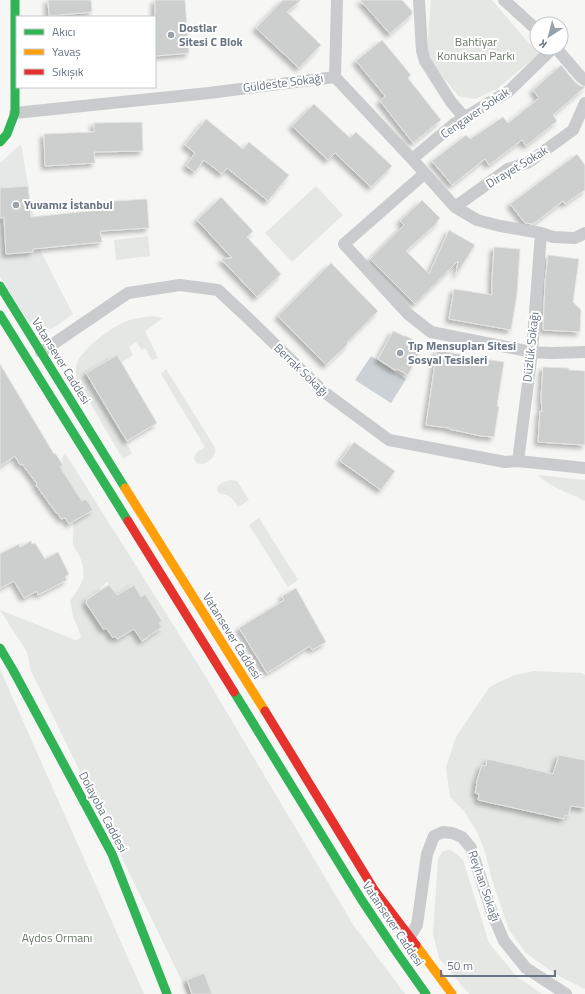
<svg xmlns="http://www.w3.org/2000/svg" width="585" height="994" font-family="'Titillium Web',sans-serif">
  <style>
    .built { fill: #e6e7e7 }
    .green { fill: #e4e7e3; fill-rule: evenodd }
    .water { fill: #cbd1d4 }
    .building { fill: #cdcece; stroke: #e5e5e4; filter: url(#shadow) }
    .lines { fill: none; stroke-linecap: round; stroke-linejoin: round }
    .street { stroke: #cacbcc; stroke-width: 12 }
    .fast { stroke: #30b455; stroke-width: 9 }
    .slow { stroke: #ff9f0a; stroke-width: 9 }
    .jam { stroke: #e5322d; stroke-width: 9 }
    .poi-dot { fill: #9aa2aa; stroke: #fff; stroke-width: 1.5 }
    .labels { text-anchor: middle; stroke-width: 4; stroke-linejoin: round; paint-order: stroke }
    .poi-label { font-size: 12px; font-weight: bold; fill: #697582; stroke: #fff; text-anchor: start }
    .park-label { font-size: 12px; fill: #6a7967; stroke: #fff }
    .street-label { font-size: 12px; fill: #697582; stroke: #fff }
  </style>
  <defs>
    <filter id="shadow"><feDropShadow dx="-3.5" dy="3.5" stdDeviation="2" flood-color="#0004"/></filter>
  </defs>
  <rect width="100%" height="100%" fill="#f6f6f5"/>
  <path class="built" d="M21,144L39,248L73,314L58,325L51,329H42L36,328L30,324L0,277V163Z"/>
  <path class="green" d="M431,0H492L520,33L539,54L497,89L475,99L458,96L428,58L427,51Z
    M316,186L343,215L292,262L265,233Z
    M148,236L150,256L116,260L114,240Z
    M154,316L163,318L145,331L158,358L152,360L145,348L142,350L136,342L129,347L133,355L90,384L132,453L123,459L77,381C77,377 75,372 76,368C77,351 112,327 127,321C135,318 145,317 154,316Z
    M166,369L214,446C215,449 216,450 215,453C213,461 196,471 194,457L197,452L205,447L161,374Z
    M65,453L201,669L354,926L405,994H187L180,977L31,671L27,652L0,610L75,640L79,639L81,636L73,616L70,601C82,583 89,577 79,555C78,552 74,548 73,544C72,538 75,530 73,522L93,510L86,499L82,501L73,488L62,473L63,472L60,467L63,465L62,458ZM107,582L117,595L134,585L141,597L145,594L154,614L157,612L162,620L159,623L162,628L149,636L150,637L143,642L132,627L125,635L118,639L115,636L113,638L106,628L104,630L93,610L91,611L85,603L87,601L86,599L100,590L99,588Z
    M537,475L585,480V501C569,493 551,487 537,475Z
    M231,480L237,481L249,500L238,507C231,496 230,496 219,493C213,486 224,481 231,480Z
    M259,518L298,580L288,587L249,525Z
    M0,669L144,994H0Z
    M534,671L581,673L585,675V989L555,974L526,953L509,930L492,880L485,852L478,834L465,812L450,797L446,767L456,737L489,688L499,682L515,675Z
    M450,850L458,855L463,860L489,943L517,977L542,994H469L439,958L433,934L438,859L443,851Z"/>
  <path class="water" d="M371,356L406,379L391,403L355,380Z"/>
  <path class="building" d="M48,0H91L92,12L49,16Z
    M155,0H185L189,53L155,56Z
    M283,0H301L287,12L321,45L299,68L256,28Z
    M360,0H402L412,11V14L390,34Z
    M382,40L411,75L408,78L441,120L413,143L380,101L385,96L356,61Z
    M561,65L575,82L580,86L585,87L553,115L557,121L526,146L522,140L489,165L485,159L452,185L432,161L466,135L470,139L503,117L508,123L539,98L533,90Z
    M314,104L350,138L356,132L392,166L371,187L335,153L328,160L292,126Z
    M206,119L243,149L249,142L289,175L268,201L227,168L222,174L204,160L195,172L186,166L195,153L185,145Z
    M142,122L143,151L94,152L95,163L45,166L44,134L94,132V123Z
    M577,154L585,165V190L565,204L563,201L533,224L525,223L510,204Z
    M28,186L31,217L99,210L98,202L147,199L149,228L100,231L102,242L33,249V252L6,254L4,218H0V188Z
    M221,197L253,231L247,237L281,274L257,297L221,259L232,258L197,220Z
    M422,200L440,218L436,223H437L406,251L429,274L449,230L475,245L456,275L458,261L415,304L370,259L404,225L400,221Z
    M494,247L520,249L517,294L511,330L449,319L454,289L492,295V279Z
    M548,255L579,259L573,302L581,310L580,332L543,330L545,283Z
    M331,263L378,311L347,342L348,344L326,365L278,316Z
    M393,331L404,336H406L412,339V341L422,346L408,375L397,369L395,370L378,359Z
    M437,350L464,355L463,356L504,362L497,406L499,407L494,437L481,436L449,429V428L426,425Z
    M117,355L157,423L127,441L86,373Z
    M0,364L54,454L55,453L63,465L60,467L82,501L86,499L93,510L69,524L65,518L61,519L58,513L57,514L36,485L37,484L22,464L20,465L15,456L0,466Z
    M543,367L569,368V370L585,371V445L538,442L540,411L542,412L541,397Z
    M354,442L395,471L381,490L340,461Z
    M31,541L32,544L35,543L45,559L58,552L69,574L65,577L67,580L38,595L37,591L24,598L14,581L0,588V554L19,544L20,547Z
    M109,585L117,595L134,585L141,597L145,594L162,621L159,623L162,627L142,641L134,629L117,639L115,636L113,638L106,628L104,630L86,603L87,601L86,600Z
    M296,588L326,642L312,650L310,646L267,673L239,628L284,600L282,596Z
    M559,755L585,760V808L571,806L568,816L565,815L564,819L478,800L479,794L475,793L477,783H476L482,765L486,766L487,759L553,774Z
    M204,973L212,994H192L187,980Z"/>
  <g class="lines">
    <path class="street" d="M419,0L422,51L425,61L451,102L464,117
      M504,0L537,30
      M556,48L581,77L585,80
      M335,77L337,0
      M15,113L209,93L335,77L412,159L455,207L477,220L500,226L541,233L553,237L575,238L585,233
      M412,159L454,124L509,91L553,48
      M424,174L344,244L408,314L431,332L532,352L552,353L585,352
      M455,207L508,169L529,162L573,130L585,103
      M41,352L59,340L128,293L180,285L218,290L249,319L324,392L389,440L505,462L518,461L585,468
      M518,461L532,352L541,233
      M409,938L417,925L427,854L434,836L443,832L452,833L462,837L471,848L492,913L504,941L526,968L566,994"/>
    <path class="fast" d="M0,142L7,134L15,113V0
      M0,286L125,488
      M0,315L128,521
      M0,648L13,670L112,854L167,994
      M234,692L361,899L395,950L426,994"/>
    <path class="slow" d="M125,488L265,711
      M416,945L452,994"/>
    <path class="jam" d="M128,521L234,692
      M265,711L375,891L416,945"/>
  </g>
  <g class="poi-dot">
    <circle cx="171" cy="35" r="4"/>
    <circle cx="16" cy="205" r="4"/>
    <circle cx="400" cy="353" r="4"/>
  </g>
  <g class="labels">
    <g class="poi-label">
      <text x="179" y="32">Dostlar<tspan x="179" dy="14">Sitesi C Blok</tspan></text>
      <text x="24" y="209">Yuvamız İstanbul</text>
      <text x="408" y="350">Tıp Mensupları Sitesi<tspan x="408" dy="14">Sosyal Tesisleri</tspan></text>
    </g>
    <g class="park-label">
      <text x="476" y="46">Bahtiyar<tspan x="476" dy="14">Konuksan Parkı</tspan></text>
      <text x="57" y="942">Aydos Ormanı</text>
    </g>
    <g class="street-label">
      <text transform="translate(283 83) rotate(-7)" y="4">Güldeste Sokağı</text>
      <text transform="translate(475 113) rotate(-34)" y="4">Cengaver Sokak</text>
      <text transform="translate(517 167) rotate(-31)" y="4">Dirayet Sokak</text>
      <text transform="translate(531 347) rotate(-84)" y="4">Düzlük Sokağı</text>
      <text transform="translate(61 361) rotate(58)" y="4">Vatansever Caddesi</text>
      <text transform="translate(301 370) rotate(44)" y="4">Berrak Sokağı</text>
      <text transform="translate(232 636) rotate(58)" y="4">Vatansever Caddesi</text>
      <text transform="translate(103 812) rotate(62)" y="4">Dolayoba Caddesi</text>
      <text transform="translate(484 886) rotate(71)" y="4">Reyhan Sokağı</text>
      <text transform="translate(393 924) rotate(56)" y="4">Vatansever Caddesi</text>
    </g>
  </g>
  <rect x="16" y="16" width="140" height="72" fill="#ffffff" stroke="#c3c8cd"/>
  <rect x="24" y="29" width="20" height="6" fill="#30b455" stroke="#c3c8cd"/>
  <text x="52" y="36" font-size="12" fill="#697582">Akıcı</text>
  <rect x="24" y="49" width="20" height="6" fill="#ff9f0a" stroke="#c3c8cd"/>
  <text x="52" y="56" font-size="12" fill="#697582">Yavaş</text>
  <rect x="24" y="69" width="20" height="6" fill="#e5322d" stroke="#c3c8cd"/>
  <text x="52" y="76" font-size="12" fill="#697582">Sıkışık</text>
  <g transform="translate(549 36) rotate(216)"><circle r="19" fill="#ffffff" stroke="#c3c8cd"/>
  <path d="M0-3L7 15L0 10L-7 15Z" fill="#9aa2aa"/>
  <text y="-6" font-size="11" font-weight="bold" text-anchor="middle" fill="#697582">K</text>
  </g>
  <path d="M441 970v6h114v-6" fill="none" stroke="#697582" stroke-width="2"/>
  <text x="447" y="970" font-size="12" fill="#697582" stroke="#ffffff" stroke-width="3" paint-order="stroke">50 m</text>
</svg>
